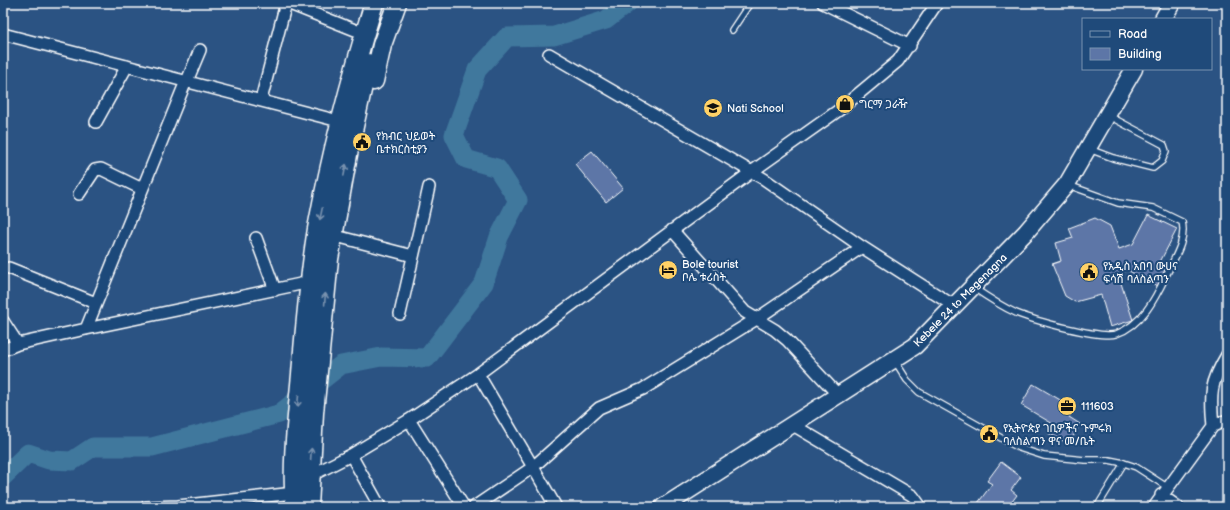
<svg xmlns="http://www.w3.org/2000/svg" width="1230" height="510" font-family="'Balsamiq Sans','Noto Sans Ethiopic',sans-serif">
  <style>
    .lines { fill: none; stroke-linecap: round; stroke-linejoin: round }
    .river { stroke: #41789d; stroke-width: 19 }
    .building { fill: #5d76a7; stroke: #fff }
    .service-casing { stroke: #fff; stroke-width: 8 }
    .minor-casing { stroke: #fff; stroke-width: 14 }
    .secondary-casing { stroke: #fff; stroke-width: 19 }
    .primary-casing { stroke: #fff; stroke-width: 21 }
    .service { stroke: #1f4a7a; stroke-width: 5.5 }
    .minor { stroke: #1f4a7a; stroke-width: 11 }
    .secondary { stroke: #1f4a7a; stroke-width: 16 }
    .primary { stroke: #1f4a7a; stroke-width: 18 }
    .oneway { stroke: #7992af }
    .labels { text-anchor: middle; stroke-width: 4; stroke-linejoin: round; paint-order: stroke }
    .poi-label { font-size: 11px; fill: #fff; stroke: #1f4a7a; text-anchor: start }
    .street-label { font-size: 11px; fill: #fff; stroke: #1f4a7a }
  </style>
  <rect width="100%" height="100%" fill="#2b5383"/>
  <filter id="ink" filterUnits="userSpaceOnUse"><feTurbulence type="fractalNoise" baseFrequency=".025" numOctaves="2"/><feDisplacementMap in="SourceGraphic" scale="8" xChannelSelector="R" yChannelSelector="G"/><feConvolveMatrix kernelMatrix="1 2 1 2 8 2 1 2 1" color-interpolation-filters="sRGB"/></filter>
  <g filter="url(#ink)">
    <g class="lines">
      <path class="river" d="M3,477L28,453L49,460L72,461L93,447H152L279,414L341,365L381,357L427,358L484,283L499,237L518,200L497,168L466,159L454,135L477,70L507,37L554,36L606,20L628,3"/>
    </g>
    <path class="building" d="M592,151L623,188L606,202L575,164Z
      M1148,215L1177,229L1159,264L1167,269L1158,286L1127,270L1118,274L1133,320L1110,327L1101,295L1075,302L1065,296L1052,264L1061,261L1056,243L1073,238L1069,228L1095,218L1110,226L1119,249L1133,244Z
      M1033,384L1074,408L1069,417L1080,424L1069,444L1048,433L1053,424L1021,405Z
      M1001,462L1021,477L1011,490L1017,495L1008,507H975L992,484L987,481Z"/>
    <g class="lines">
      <g class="service-casing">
        <path id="service" d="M732,30L750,3
          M1089,149L1113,158L1153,168L1162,161L1166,151L1164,145L1109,116
          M974,288C987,297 1001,306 1016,313C1033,320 1100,339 1116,334C1142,325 1155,299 1166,276C1173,260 1187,240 1182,222L1153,208L1118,203L1068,185
          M895,361L907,380L919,392L1019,448L1044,456L1085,460H1109L1124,463L1136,467L1167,487
          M1097,507L1124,463"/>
      </g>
      <g class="minor-casing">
        <path id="minor" d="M287,3L355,30
          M823,3L910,46
          M3,34L331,119
          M549,54L764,179L862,247L954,306
          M187,81L200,50
          M261,100L286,3
          M96,122L127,66
          M79,194L95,170L101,169L142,189
          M672,230L745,312L775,330L787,340L839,396
          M332,235L413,256
          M256,238L275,290
          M9,268L96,303
          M400,314L429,187
          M3,321L18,344
          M86,329L186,81
          M3,350L18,344L86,329L310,282
          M409,420L464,507
          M793,425L913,496L921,507
          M1213,426C1210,394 1210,383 1227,355
          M351,455L380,507
          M310,476L351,455L409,420L478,374L750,173L839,110L898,61L937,3
          M1161,495L1178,507
          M146,507L178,506L294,493
          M474,507L533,467L478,374
          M556,507L533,467L599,408L643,389L758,318L862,247
          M1154,507L1213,426L1227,420"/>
      </g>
      <g class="secondary-casing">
        <path id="secondary" d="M1163,19L1172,3
          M663,507L915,346L1026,232L1067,184L1134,69"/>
      </g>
      <g class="primary-casing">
        <path id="primary" d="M374,81L382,45L397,3
          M295,507C291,463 297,418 301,374C305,326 309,277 317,229C331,153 351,77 374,3
          M309,507L314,413L329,259L349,149L368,63"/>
      </g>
      <use href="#service" class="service"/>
      <use href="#minor" class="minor"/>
      <use href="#secondary" class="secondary"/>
      <use href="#primary" class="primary"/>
    </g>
    <defs><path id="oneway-shaft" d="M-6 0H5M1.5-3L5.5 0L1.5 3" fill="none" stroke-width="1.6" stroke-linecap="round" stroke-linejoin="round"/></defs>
    <g class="oneway">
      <use href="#oneway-shaft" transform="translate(345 170) rotate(-79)"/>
      <use href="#oneway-shaft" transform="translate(321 214) rotate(102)"/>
      <use href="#oneway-shaft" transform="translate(325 299) rotate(-86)"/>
      <use href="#oneway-shaft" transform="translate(298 401) rotate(95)"/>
      <use href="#oneway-shaft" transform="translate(311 454) rotate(-86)"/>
    </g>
  </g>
  <defs>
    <g id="shop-disc" transform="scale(1)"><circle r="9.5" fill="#ffd166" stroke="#1f4a7a"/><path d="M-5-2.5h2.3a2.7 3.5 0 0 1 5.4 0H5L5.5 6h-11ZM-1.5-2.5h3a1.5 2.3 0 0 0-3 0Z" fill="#111"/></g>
    <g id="school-disc" transform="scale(1)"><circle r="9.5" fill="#ffd166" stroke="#1f4a7a"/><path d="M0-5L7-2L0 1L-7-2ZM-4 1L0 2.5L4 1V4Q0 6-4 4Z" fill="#111"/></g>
    <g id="civic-disc" transform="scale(1)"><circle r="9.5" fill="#ffd166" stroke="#1f4a7a"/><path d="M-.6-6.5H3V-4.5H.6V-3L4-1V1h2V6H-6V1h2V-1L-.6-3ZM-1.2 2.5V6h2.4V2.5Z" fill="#111"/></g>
    <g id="hotel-disc" transform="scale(1)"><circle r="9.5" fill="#ffd166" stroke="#1f4a7a"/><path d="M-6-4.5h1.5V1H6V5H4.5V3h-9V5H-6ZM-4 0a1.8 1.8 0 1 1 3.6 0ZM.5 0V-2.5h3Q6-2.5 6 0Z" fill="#111"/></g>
    <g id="office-disc" transform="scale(1)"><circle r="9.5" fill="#ffd166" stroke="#1f4a7a"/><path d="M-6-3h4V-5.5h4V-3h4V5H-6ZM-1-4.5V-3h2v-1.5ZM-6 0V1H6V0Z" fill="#111"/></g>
  </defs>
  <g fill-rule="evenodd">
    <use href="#shop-disc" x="845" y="104"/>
    <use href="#school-disc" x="713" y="108"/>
    <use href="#civic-disc" x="362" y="142"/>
    <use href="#hotel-disc" x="668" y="270"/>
    <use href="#civic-disc" x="1089" y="272"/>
    <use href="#office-disc" x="1067" y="406"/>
    <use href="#civic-disc" x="989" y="434"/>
  </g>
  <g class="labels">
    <g class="poi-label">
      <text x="859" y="108">ግርማ ጋራዥ</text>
      <text x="727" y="112">Nati School</text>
      <text x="376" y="140">የክብር ህይወት<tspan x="376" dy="13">ቤተክርስቲያን</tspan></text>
      <text x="682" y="268">Bole tourist<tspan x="682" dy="13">ቦሌ ቱሪስት</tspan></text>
      <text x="1103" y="270">የአዲስ አበባ ውሀና<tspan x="1103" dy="13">ፍሳሽ ባለስልጣን</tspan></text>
      <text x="1081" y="410">111603</text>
      <text x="1003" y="432">የኢትዮጵያ ገቢዎችና ጉምሩክ<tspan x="1003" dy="13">ባለስልጣን ዋና መ/ቤት</tspan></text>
    </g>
    <g class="street-label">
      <text transform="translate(960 300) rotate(-45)" y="4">Kebele 24 to Megenagna</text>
    </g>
  </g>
  <rect width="1230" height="510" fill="none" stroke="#1f4a7a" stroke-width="16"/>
  <rect x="8" y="8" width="1214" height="494" fill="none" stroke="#fff" stroke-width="1.5" filter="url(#ink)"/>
  <rect x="1082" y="18" width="130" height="52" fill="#1f4a7a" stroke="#7992af"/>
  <rect x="1090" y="31" width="20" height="6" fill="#1f4a7a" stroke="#7992af"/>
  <text x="1118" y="38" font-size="12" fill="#ffffff">Road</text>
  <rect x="1090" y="48" width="20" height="12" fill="#5d76a7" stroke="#7992af"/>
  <text x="1118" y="58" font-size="12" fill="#ffffff">Building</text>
</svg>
